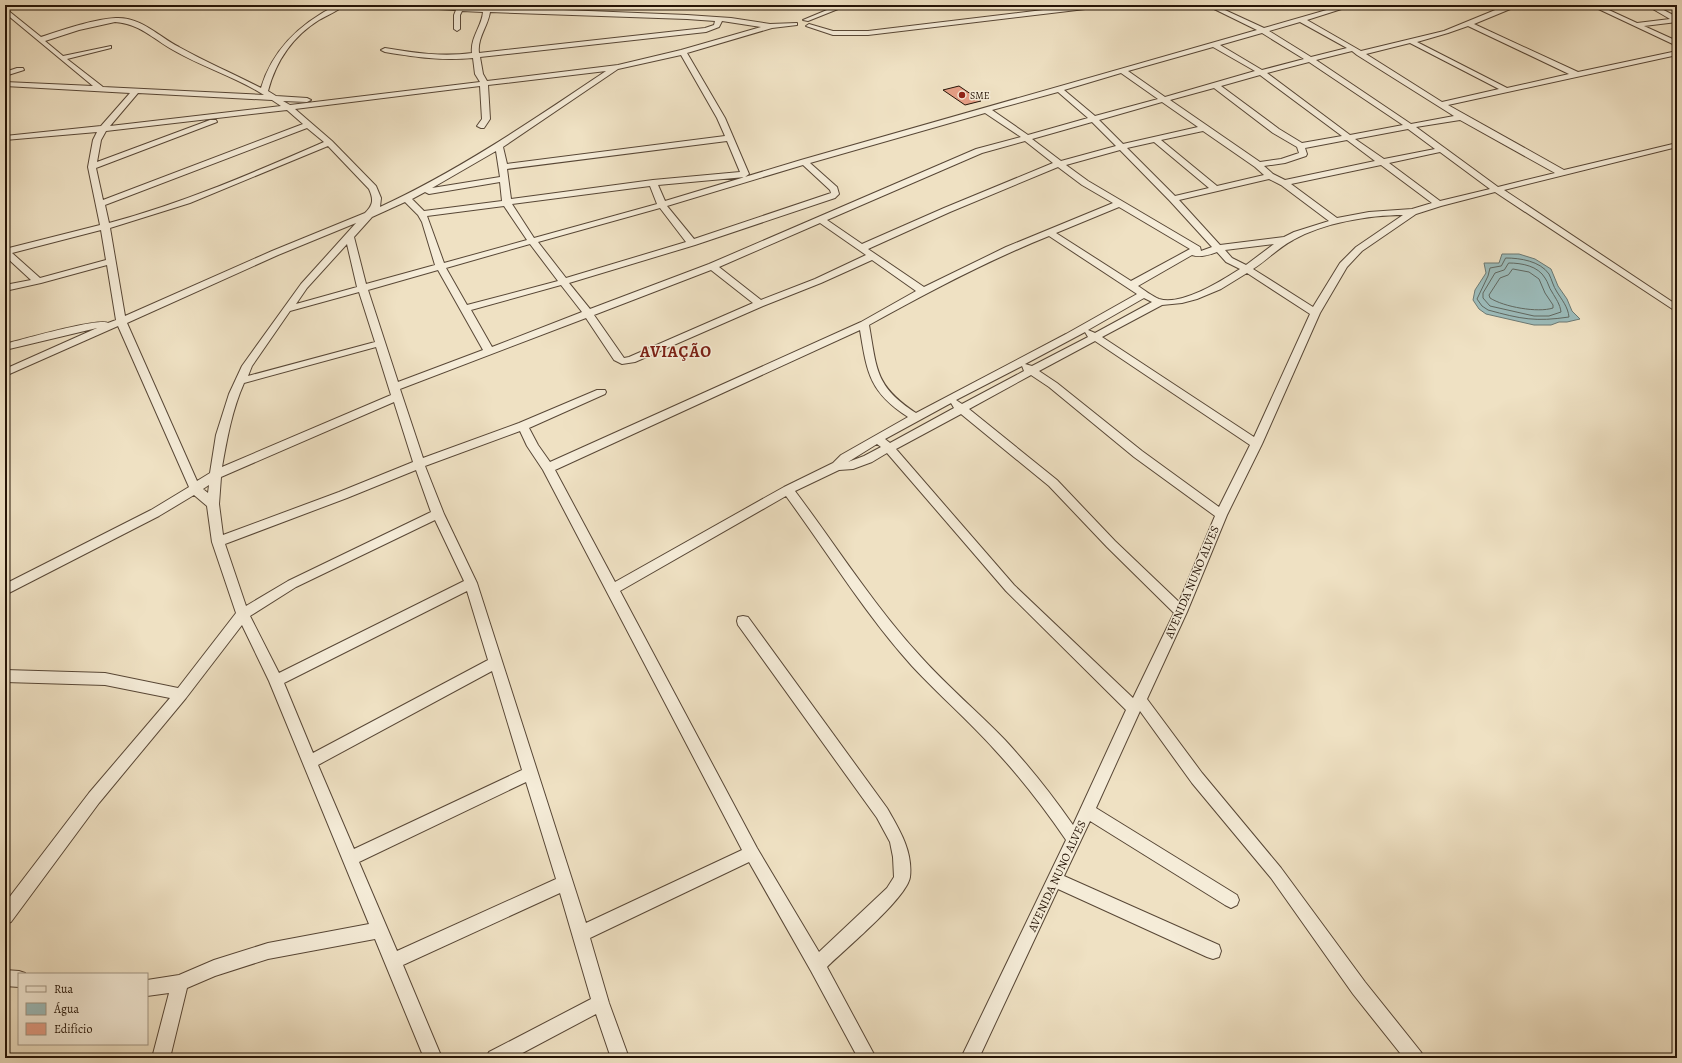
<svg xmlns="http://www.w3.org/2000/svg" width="1682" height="1063" font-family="Alegreya,serif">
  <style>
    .water { fill: #9cbcbb; stroke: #6c7973 }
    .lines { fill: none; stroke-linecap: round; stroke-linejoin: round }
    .shore { stroke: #606861; stroke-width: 1 }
    .building { fill: #e59e85; stroke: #251407 }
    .minor-casing { stroke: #584736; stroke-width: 2 }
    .minor { fill: #f5ecd8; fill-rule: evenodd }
    .poi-dot { fill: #8f2418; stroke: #f5ecd8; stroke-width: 1.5 }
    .labels { text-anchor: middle; stroke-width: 3; stroke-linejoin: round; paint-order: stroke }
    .far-poi-label { font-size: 10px; fill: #251407; stroke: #f5ecd8; text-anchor: start }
    .street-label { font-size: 12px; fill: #251407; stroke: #f5ecd8 }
    .district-label { font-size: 16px; font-weight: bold; letter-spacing: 1px; fill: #7a1f14; stroke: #f5ecd8 }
  </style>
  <rect width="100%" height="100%" fill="#efe1c3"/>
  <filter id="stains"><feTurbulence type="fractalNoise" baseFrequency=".005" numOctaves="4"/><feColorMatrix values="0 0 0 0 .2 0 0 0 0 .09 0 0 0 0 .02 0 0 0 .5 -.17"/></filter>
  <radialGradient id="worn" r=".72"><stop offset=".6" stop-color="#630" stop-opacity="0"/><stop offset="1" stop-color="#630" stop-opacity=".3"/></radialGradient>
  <path class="water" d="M1502,254H1519L1535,259L1551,269L1558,286L1567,299L1572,311L1580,319L1567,322H1559L1551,325H1534L1486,314L1479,309L1473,300L1475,290L1486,273L1484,263H1499Z"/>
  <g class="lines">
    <path class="shore" d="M1506,258C1520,258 1540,261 1549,274C1552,280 1553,286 1557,292C1562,300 1568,307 1569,317C1535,322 1521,319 1488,310L1482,306L1477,299L1488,276L1490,268L1501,266Z
      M1509,263C1522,263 1538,266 1545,278C1548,282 1549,288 1552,292C1556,299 1560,304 1561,312L1549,316H1534L1490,306L1483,298V293L1495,273L1504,270Z
      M1513,269L1529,272L1539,279L1545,293L1553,305V308C1538,313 1504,307 1490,298L1489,295L1500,278L1508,275Z"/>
  </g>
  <path class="building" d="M959,86L981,101L965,105L943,90Z"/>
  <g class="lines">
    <g class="minor-casing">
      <path id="minor" d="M269,5H290L287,7L267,8V6Z
        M337,5H345C338,11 327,15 319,20C292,37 276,61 268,91L276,96L307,98L311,100L307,102L283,101L290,105L480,82L475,74L473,58C441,61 416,57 385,52L381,50L385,48C415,53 442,57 472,53C470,38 482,26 483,12L462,11L460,15V29L457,31L454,29V15L456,10L404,7L401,5H437L687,15L731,18L770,24L797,23V25L772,28L687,53L725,118L749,174L745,177L658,185L665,201L801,160L1257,30L1206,5H1214L1264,28L1344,5H1354L1307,20L1361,51L1444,31L1505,6L1520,5L1474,24L1578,72L1677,51V55L1448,105L1564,170L1677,143V147L1504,190L1677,305V312L1495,192L1441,206L1416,214L1362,251L1347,267L1320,313L1262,444L1227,515L1187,612L1147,699L1202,773L1281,868L1365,982L1421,1052L1424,1058H1404L1353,994L1271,878L1192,783L1140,711L1096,808L1237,895L1239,900L1237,905L1231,908L1225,905L1090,821L1064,876L1219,945L1221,951L1219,957L1213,959L1207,957L1058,889L979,1058H961L1066,840C1044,808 1021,778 995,750C969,721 939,695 912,666C865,614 828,553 786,496L620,591L757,848L819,952L887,888L894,877L893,857L890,842L877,818L738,625L737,621L738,617L743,616L748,617L887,808C899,829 913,851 910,877C907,898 844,950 827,967L876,1058H858L811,971L749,862L590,938L609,1003L629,1058H611L596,1014L513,1058H486L489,1052L591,999L560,893L403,965L442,1058H424L375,939L268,959L215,976L187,988L170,1058H152L169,993L147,996V980L179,975L214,960L268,943L369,924L269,681L242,625L186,698L99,803L11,922L5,924V903L89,793L170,698L105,685L5,682V670L105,673L178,688L236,613L212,542L207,506L194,495L159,516L5,595V584L151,510L189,487L118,326L5,376V369L97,328L5,350V344C20,340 100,317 108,323L116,320L107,265L41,283L5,291V285L31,280L5,256V249L100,225L88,167L93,140L97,132L5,140V136L101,126L130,93L5,86V82L93,86L5,13V8L41,37C62,30 94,19 116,18C141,17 158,36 179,47C206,62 234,74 261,88C273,48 301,23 337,5ZM490,12L687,19L715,21L714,25L705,28L479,53C477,38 488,26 490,12ZM722,21L761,27L681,50L618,65L487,81L483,74L480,57L706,32L719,27ZM115,22C140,24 152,38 173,50C202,67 236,77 264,95L103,87L67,59L111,48V46L63,56L45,41L79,30ZM1300,22L1347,48L1311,57L1269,31ZM1468,26L1569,74L1507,88L1417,42L1448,33ZM1262,33L1304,59L1262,70L1220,45ZM1410,43L1499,89L1442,102L1366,54ZM1213,47L1255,71L1165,97L1128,71ZM1352,51L1357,55L1454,116L1411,124L1316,60ZM681,55L717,118L725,136L507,164L503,147L618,69ZM1309,62L1403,125L1350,135L1267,73ZM606,71C533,120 460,170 380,207L381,198L376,186L332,141L295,109L480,86L482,119L477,126L481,128H484L490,119L488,85ZM1121,73L1158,99L1095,116L1064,90ZM1260,75L1342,136L1302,143L1279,129L1221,86ZM1214,88L1273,133L1297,147L1299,153L1281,159L1260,162L1170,100ZM1058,92L1088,118L1028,135L992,110ZM138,93L272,100L281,106L110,126ZM1162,102L1198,127L1123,144L1099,120ZM287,110L303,124L103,200L96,168L217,122L216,120H210L97,162L101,140L106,131ZM985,113L1021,137L976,149L709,264L590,309L569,283L695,245L835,198L839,194L837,187L810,163ZM1460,120L1555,173L1498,187L1416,127ZM1092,122L1116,146L1061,161L1032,139ZM307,128L324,142C253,173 183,203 109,223L105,205ZM1408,129L1435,149L1384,159L1355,139ZM1203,131L1255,167L1264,175L1217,186L1161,140ZM1347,140L1375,161L1285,180L1273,174L1264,166L1285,163L1306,156L1307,154L1305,148ZM727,141L740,172L653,180L511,199L507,169ZM1025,141L1053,163L944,208L862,244L827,220L982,153ZM1154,142L1209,188L1175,196L1127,148ZM328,146L369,189C374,200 373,205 365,213L272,251L125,316L110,228L190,203ZM1120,150L1170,201L1212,247L1201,251L1200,247L1088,181L1066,165ZM496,151L500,177L432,188ZM1440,152L1490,189L1440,201L1389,163ZM803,165L830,190L831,193L694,239L667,206ZM1381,165L1432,203L1412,209L1369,212L1337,218L1291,184ZM1058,167L1082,185L1113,203L1006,247L924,287L868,249L950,212ZM1269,179L1281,185L1329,221L1294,232L1284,237L1220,245L1179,200ZM500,182L502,201L424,211L412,199L425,192L429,194ZM650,186L657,204L534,238L512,204ZM405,202L418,215L422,222L435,265L366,284L354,237L372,217ZM504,206L527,240L444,263L427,216ZM1119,207L1190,249L1131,281L1056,233ZM660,208L686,242L566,278L538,242ZM1403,215L1356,247L1340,263L1313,307L1253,269C1267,260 1278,248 1293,240C1323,223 1369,215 1403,215ZM356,223L301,284L242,366L229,394L216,435L210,473L197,481L127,323L278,255ZM820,223L866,255L815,279L761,300L719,267ZM101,230L106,260L40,278L12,253ZM1049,236L1137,294L1066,334L916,413C875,386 877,370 869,325C928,292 987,261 1049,236ZM347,244L357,287L296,304L307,288ZM530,244L558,281L467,305L446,268ZM1274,244L1246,265L1232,258L1225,250ZM1217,252L1226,262L1240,269C1221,281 1182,306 1159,299C1152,296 1144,290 1138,286L1192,255C1200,258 1209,255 1217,252ZM872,260L916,291L861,322L550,462L538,445L529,428L605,394L606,392L605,390H597L519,423L423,458L400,389L586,318L614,360L622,364L635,362L763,306L821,283ZM438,270L483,350L398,382L368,290ZM711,270L753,303L629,357L624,358L594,315ZM1247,273L1310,314L1254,437L1102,337L1162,305L1182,303L1197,299L1221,289ZM561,285L582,312L492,347L471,310ZM359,292L375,342L248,376L252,366L290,311ZM1144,298L1152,302L1095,333L1088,330ZM860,330C867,372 869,392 908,417L841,455L833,463L784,487L615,582L555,470ZM1085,332L1088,337L1032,366L1025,364ZM1095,341L1250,445L1219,507L1142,451L1057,383L1039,371ZM376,347L391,395L222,467C227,439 232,410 244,383ZM1022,366L1024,371L962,404L956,400ZM1031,375L1049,387L1134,457L1215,516L1179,602L1115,541L1057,480L969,409ZM394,402L413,462L339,492L223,535L219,504L221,477ZM951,403L954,408L890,443L885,439ZM961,414L1049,486L1107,547L1174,613L1133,698L1014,585L896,449ZM520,431L527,446L543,470L742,850L586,923L477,583L444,514L425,466ZM877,444L881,447L864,456L848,462ZM887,453L1006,591L1126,710L1073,825C1052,795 1030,767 1005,740C978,712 947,686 921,657C874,606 837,547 795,491L839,470L853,469L872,462ZM416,470L431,512L288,581L246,606L225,544L347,498ZM209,485L208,493L203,489ZM435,520L464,581L279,673L250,616L296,587ZM467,591L488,660L313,753L284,683ZM492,671L522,770L354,849L318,765ZM526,782L556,879L397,951L359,862Z
        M839,5H848L808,21L803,20Z
        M1085,5H1105L1102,7L868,35H833L806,26L809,24L833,31H868Z
        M1590,5H1598L1637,23L1670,19L1646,5H1654L1677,17V22L1644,26L1677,41V46Z
        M17,68H23L24,70L5,76V72Z
        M5,970L19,971L25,973L19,974V987L5,986Z"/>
    </g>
    <use href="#minor" class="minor"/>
  </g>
  <circle class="poi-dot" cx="962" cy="95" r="4"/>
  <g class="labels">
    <g class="far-poi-label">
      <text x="970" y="99">SME</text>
    </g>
    <g class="street-label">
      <text transform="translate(1192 582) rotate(-67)" y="4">AVENIDA NUNO ALVES</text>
      <text transform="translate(1057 876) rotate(-65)" y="4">AVENIDA NUNO ALVES</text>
    </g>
    <g class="district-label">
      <text x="676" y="357">AVIAÇÃO</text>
    </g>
  </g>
  <rect width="1682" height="1063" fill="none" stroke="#efe1c3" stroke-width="20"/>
  <rect x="6" y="6" width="1670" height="1051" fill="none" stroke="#251407" stroke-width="2"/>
  <rect x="10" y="10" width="1662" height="1043" fill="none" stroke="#251407"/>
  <rect x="18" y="973" width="130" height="72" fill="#f5ecd8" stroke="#a29684"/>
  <rect x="26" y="986" width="20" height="6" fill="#f5ecd8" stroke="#a29684"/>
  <text x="54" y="993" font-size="12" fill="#251407">Rua</text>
  <rect x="26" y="1003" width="20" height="12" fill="#9cbcbb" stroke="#a29684"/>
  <text x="54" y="1013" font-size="12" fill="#251407">Água</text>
  <rect x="26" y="1023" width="20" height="12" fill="#e59e85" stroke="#a29684"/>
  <text x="54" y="1033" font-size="12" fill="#251407">Edifício</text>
  <rect width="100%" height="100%" filter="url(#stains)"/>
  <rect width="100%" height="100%" fill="url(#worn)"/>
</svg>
